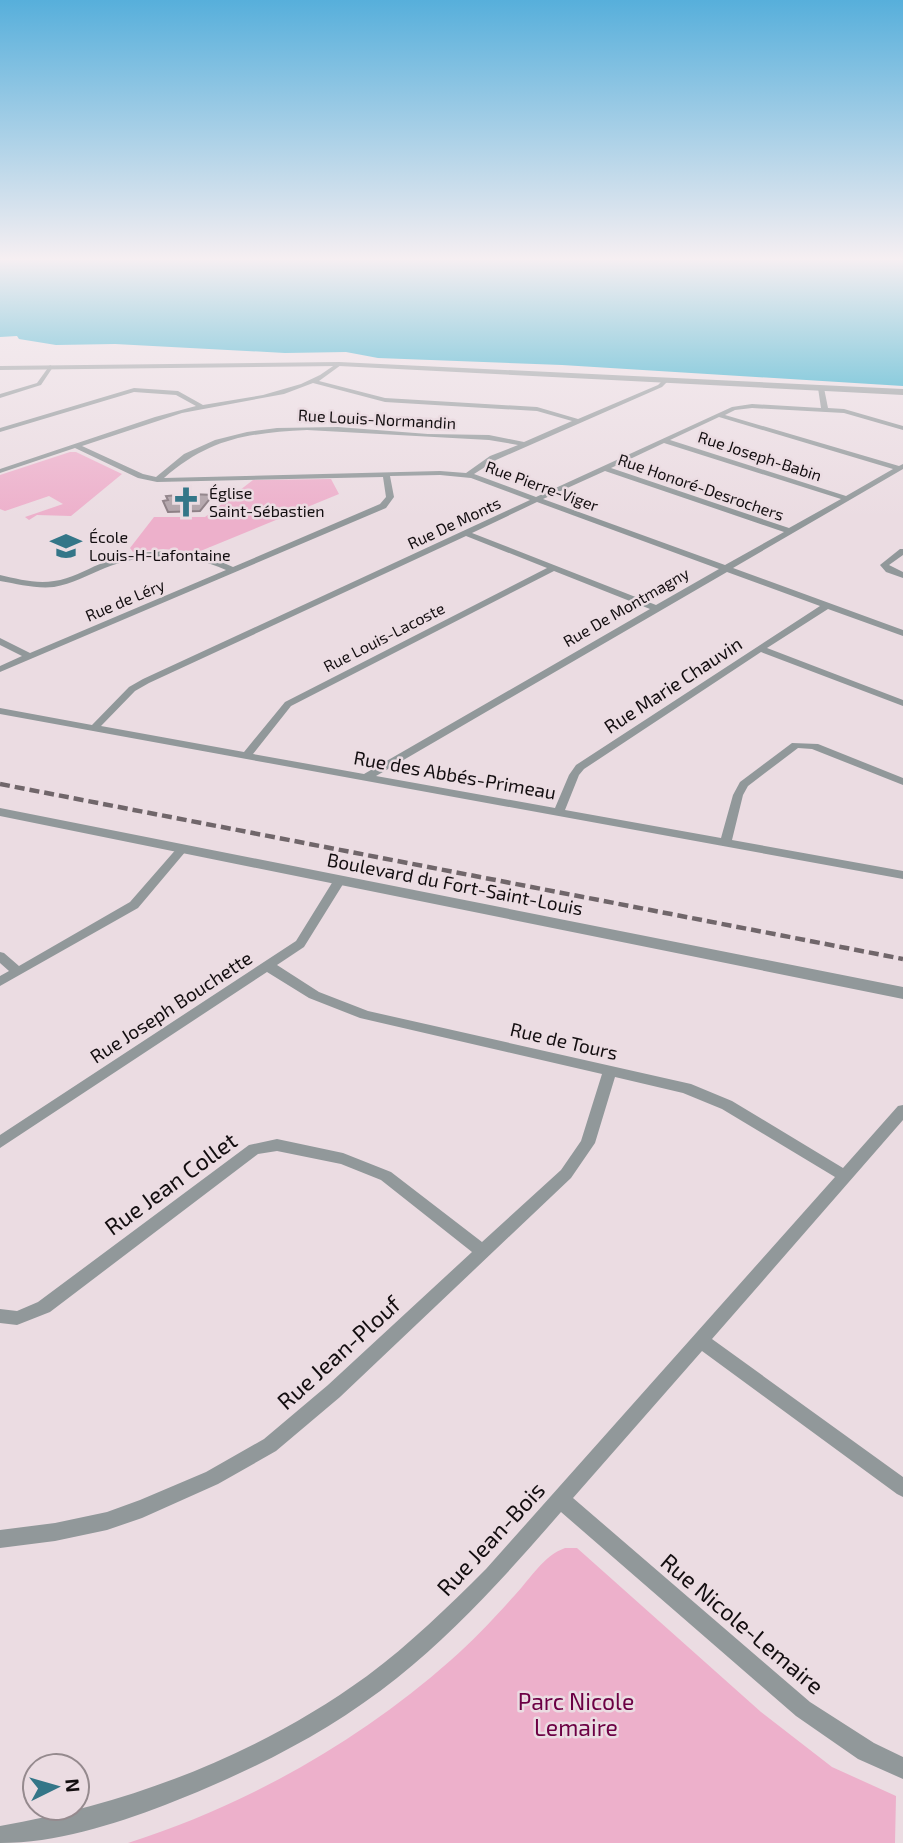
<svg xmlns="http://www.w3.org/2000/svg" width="903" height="1843" font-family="'Exo 2',sans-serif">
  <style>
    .green { fill: #edb0cb }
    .water { fill: #1da8c8 }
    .building { fill: #b2a4aa; stroke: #8b7d83; stroke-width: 2 }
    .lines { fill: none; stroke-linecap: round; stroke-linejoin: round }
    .minor { fill: #91989a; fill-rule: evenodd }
    .tertiary { fill: #91989a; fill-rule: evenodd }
    .rail { stroke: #70666a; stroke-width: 4.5; stroke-dasharray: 10 5; stroke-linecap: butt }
    .labels { text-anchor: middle; stroke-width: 5; stroke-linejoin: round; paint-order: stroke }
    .far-street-label { font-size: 16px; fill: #130e10; stroke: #ebdce2 }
    .far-poi-label { font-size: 16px; fill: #130e10; stroke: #ebdce2; text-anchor: start }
    .street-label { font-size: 19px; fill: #130e10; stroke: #ebdce2 }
    .near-street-label { font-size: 23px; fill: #130e10; stroke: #ebdce2 }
    .near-park-label { font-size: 23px; fill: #6c0044; stroke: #ebdce2 }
  </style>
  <rect width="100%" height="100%" fill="#ebdce2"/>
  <path class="green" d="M70,452H76L122,474L71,516L37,515L29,520L25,517L63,504L49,496L5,511L0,509V475Z
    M331,479L339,494L198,552L163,549L133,552L130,548L154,517H205L253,480Z
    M565,1548H577L761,1712L832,1767L896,1796L895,1843H128C247,1805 358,1742 451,1660C474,1640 495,1617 515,1595C531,1578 543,1556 565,1548Z"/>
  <path class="water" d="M0,260H903V386L562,365L378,358L346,352L285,353L115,344L56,345L19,339L17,336L0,337Z"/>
  <path class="building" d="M190,494L213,495L200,511L168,512L163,501L168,500L166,496Z"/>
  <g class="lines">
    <path class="minor" d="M339,362L341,365L319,381L385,398L537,407L578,419L658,385L664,379H668L669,380L662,387L496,460L474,474L536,497L732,407L752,404L821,408L818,388L821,386L824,388L828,408L844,409L903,426V430L844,413L752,408L735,410L725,415L899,466L903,464V469L733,568L903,630V636L828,609L767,648L903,700V706L761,652L584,769L579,775L565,810L721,838L733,795L740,782L792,743L818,744L903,778V785L812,749L798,748L748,786L743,795L732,840L903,871V879L0,714V708L92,725L129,687L143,679L530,500L471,478L440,475L390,476L394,497L386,508L0,672V666L22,656L0,645V638L30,653L226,570C186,552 145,552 105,568C88,575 72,584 54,587C36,589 18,584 0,581V575C18,579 36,584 54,581C71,579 85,570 100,564C145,547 189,547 233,567L380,504L386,497L383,477L157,482L138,478L75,448L0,473V469L155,417L196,406L176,395L134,392L0,432V428L134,388L178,391L203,405L263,395L301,384L320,375ZM313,383L385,402L537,411L572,421L524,442L489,435L428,434L338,427L277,428L247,432L215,440L184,454L156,477L143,474L82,446L182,413L284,394ZM719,417L893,469L846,496L670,440ZM307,430L489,440L518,445L490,456L466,473L440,471L164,478C210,438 249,433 307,430ZM664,443L841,499L789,528L611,468ZM605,471L784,532L725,565L543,499ZM537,502L719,569L656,605L472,533ZM466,536L547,568L285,702L244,752L101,726L135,691L149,683ZM554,571L650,609L364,774L253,754L291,706ZM727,572L820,606L576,765L569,775L555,808L376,776Z
      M50,365L53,367L41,385L0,398V394L37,383Z
      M900,549H903V555L889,565L903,572V578L886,572L880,565Z
      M182,845L188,849L186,851L138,908L0,986V976L9,971L0,963V952L4,953L19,966L130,902L178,847Z
      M339,877L345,881L304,947L277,965L319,992L368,1011L691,1084L732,1101L843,1168L898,1106L903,1105V1120L712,1339L903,1477V1497L897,1494L702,1351L573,1498L810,1702L874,1743L903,1757V1779L858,1759L796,1716L561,1512C510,1571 458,1629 397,1678C327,1734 247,1773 165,1805C112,1825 56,1843 0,1843V1826C132,1803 258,1755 367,1676C410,1644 448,1607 486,1569L835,1177L722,1109L683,1093L615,1077L595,1143L571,1178L340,1397L276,1451L218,1484L142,1518L107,1530L55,1541L0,1548V1530L55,1523L107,1512L140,1500L206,1472L264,1439L328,1385L472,1252L381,1180L341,1164L277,1151L258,1154L50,1312L17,1325L0,1323V1309L17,1311L38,1302L249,1145L277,1139L343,1153L391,1172L482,1242L561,1170L581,1141L602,1074L360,1018L309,998L267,972L0,1148V1135L296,941L335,878Z"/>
    <path class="tertiary" d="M339,362L903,389V395L339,366L0,370V366Z
      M0,808L903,987V999L0,816Z"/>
    <path class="rail" d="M0,784L903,959"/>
  </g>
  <linearGradient id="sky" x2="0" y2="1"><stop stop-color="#57afdb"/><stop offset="0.5" stop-color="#f6eff2"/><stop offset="1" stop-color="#f6eff2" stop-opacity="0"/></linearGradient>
  <rect width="903" height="518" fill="url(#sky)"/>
  <defs>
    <g id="church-bare" transform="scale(2.415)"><path d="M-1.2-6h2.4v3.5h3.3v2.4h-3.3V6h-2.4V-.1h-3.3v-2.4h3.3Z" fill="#347688" stroke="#ebdce2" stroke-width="2.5" paint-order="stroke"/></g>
    <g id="school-bare" transform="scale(2.415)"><path d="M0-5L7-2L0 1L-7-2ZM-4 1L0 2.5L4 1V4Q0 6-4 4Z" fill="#347688" stroke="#ebdce2" stroke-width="2.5" paint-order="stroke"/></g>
  </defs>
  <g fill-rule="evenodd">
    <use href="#church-bare" x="186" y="502"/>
    <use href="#school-bare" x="66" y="546"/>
  </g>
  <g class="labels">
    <g class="far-street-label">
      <text transform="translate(377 419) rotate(3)" y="6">Rue Louis-Normandin</text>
      <text transform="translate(760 456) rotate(18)" y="6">Rue Joseph-Babin</text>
      <text transform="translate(542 486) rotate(20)" y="6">Rue Pierre-Viger</text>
      <text transform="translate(701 487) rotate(19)" y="6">Rue Honoré-Desrochers</text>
      <text transform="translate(454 523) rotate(-25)" y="6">Rue De Monts</text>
      <text transform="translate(125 600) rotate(-23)" y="6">Rue de Léry</text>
      <text transform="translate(626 607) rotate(-30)" y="6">Rue De Montmagny</text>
      <text transform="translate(384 637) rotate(-27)" y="6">Rue Louis-Lacoste</text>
    </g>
    <g class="far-poi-label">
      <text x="209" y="499">Église<tspan x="209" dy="18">Saint-Sébastien</tspan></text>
      <text x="89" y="543">École<tspan x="89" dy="18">Louis-H-Lafontaine</tspan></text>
    </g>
    <g class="street-label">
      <text transform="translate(673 685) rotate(-33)" y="7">Rue Marie Chauvin</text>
      <text transform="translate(455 775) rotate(10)" y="7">Rue des Abbés-Primeau</text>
      <text transform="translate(455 884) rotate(11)" y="7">Boulevard du Fort-Saint-Louis</text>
      <text transform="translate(171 1007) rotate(-33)" y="7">Rue Joseph Bouchette</text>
      <text transform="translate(564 1041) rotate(13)" y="7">Rue de Tours</text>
    </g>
    <g class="near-street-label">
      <text transform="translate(171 1184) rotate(-36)" y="8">Rue Jean Collet</text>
      <text transform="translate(339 1353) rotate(-42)" y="8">Rue Jean-Plouf</text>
      <text transform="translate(491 1539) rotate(-47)" y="8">Rue Jean-Bois</text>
      <text transform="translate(742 1624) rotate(40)" y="8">Rue Nicole-Lemaire</text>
    </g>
    <g class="near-park-label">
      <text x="576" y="1710">Parc Nicole<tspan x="576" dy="26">Lemaire</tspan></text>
    </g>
  </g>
  <g transform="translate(56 1787) rotate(85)"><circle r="33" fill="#ebdce2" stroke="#958a8e" stroke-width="2"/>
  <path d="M0-5L12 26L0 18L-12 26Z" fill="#347688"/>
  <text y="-10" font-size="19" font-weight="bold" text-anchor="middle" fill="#130e10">N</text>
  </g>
</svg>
